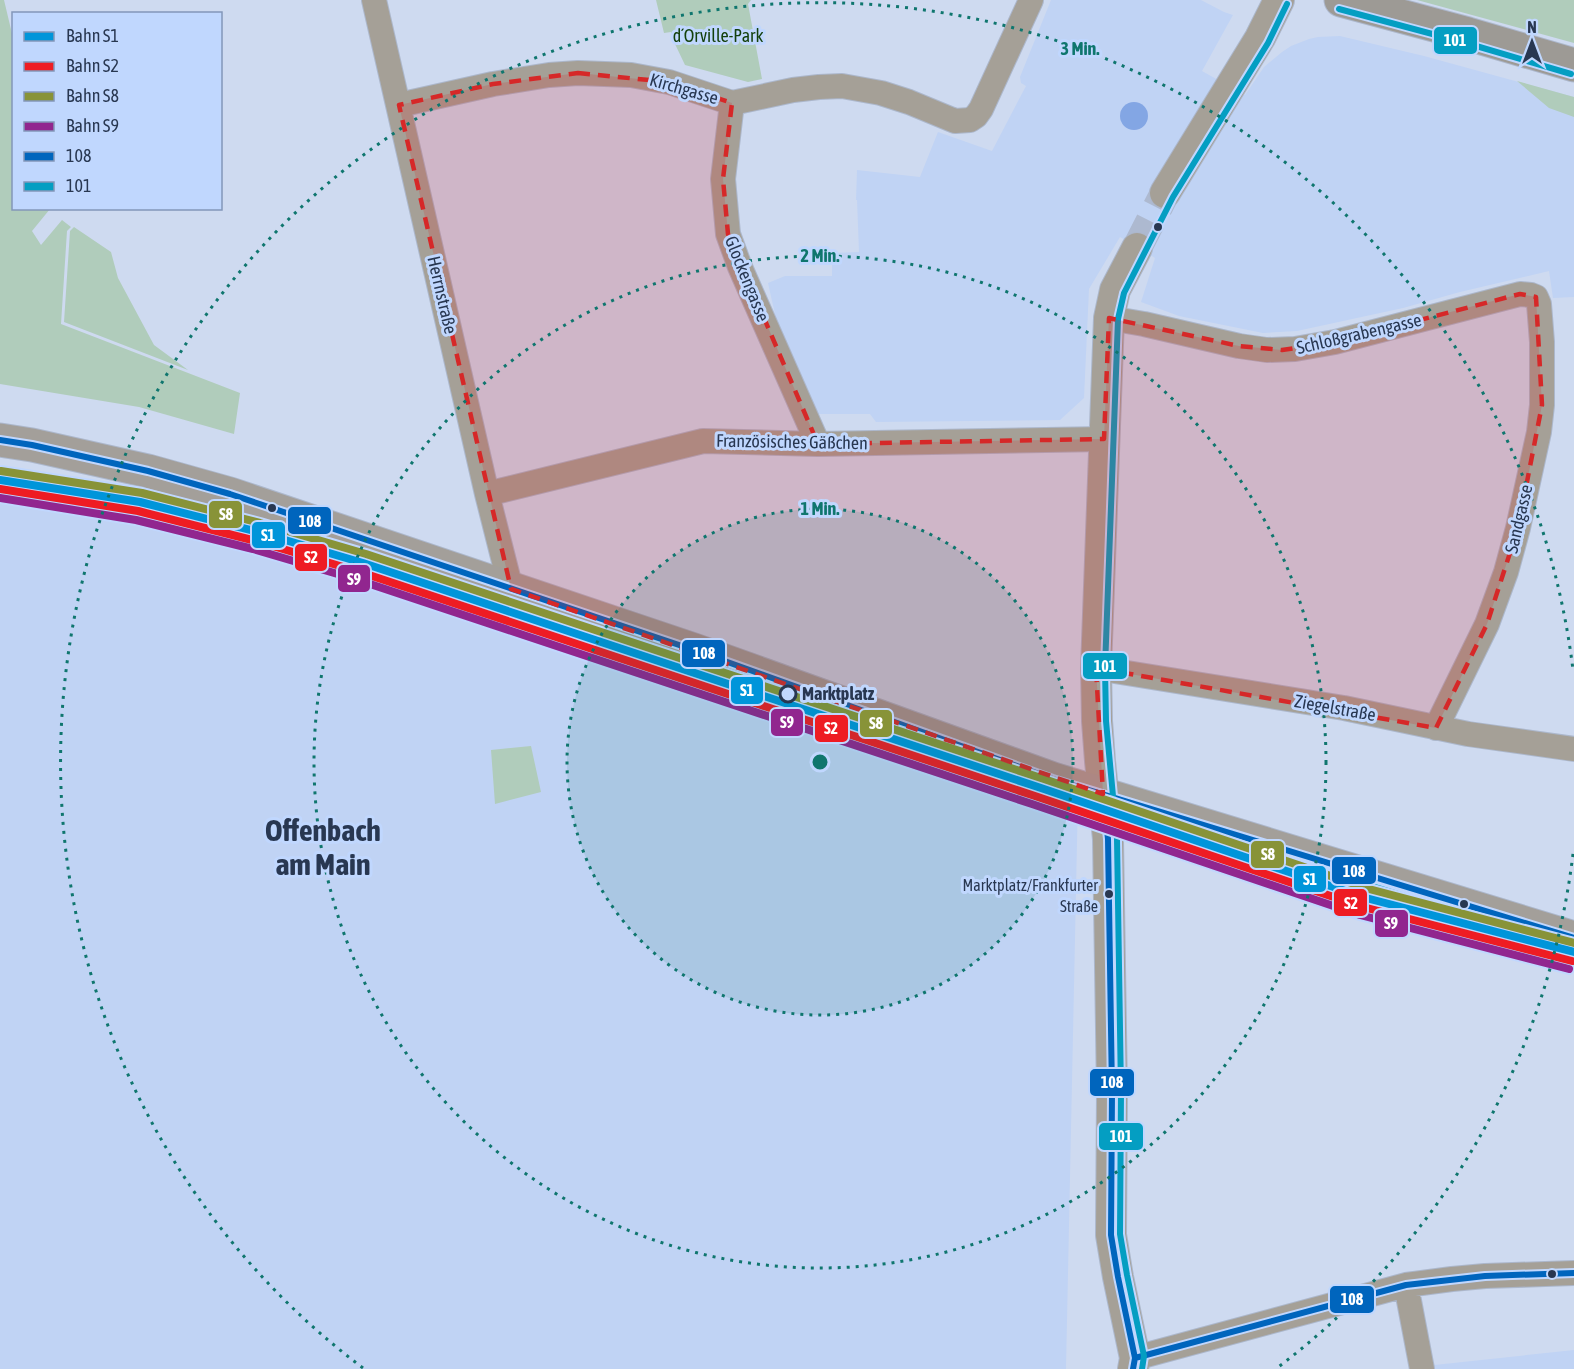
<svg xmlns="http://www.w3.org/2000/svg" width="1574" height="1369" font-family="'Asap Condensed',sans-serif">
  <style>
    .built { fill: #c0d3f4 }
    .green { fill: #b0ccbb }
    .water { fill: #83a6e4 }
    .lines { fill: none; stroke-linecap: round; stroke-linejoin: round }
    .tertiary-tunnel { stroke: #adb9d0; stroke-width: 30; stroke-dasharray: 30 15; stroke-linecap: butt }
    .minor-casing { stroke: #acb7cb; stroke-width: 26 }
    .tertiary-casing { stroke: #acb7cb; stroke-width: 32 }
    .secondary-casing { stroke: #acb7cb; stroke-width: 35 }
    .primary-casing { stroke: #acb7cb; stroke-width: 35 }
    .minor { stroke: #a5a097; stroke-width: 24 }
    .tertiary { stroke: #a5a097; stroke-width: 30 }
    .secondary { stroke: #a39f9a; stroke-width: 33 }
    .primary { stroke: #9d9a95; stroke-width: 33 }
    .bus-1-casing { stroke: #c0d7fe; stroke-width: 10 }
    .bus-2-casing { stroke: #c0d7fe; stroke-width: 10 }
    .bus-1 { stroke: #0065bd; stroke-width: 6 }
    .bus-2 { stroke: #049ec2; stroke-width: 6 }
    .rail-1-casing { stroke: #c0d7fe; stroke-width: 12 }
    .rail-2-casing { stroke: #c0d7fe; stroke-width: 12 }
    .rail-3-casing { stroke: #c0d7fe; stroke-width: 12 }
    .rail-4-casing { stroke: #c0d7fe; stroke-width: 12 }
    .rail-1 { stroke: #0095da; stroke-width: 8 }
    .rail-2 { stroke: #ee1c23; stroke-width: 8 }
    .rail-3 { stroke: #889338; stroke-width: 8 }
    .rail-4 { stroke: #91268f; stroke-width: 8 }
    .marked { fill: #d62828; fill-opacity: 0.2; stroke: #d62828; stroke-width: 4.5; stroke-dasharray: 12 8; stroke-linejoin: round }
    .ring { fill: none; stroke: #0f766e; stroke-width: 3; stroke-dasharray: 3 6 }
    .bus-dot { fill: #283751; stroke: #c0d7fe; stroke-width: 2 }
    .stop-dot { fill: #c0d7fe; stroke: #283751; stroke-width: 3 }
    .labels { text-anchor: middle; stroke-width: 6; stroke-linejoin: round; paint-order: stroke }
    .bus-label { font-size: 16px; fill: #283751; stroke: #c0d7fe; text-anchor: end }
    .park-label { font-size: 18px; fill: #13400c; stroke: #c0d7fe }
    .street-label { font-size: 18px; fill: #283751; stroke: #c0d7fe }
    .stop-label { font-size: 18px; font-weight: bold; fill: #283751; stroke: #c0d7fe; text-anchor: start }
    .town-label { font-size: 30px; font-weight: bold; fill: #283751; stroke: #c0d7fe }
    .centre { fill: #0f766e; stroke: #c0d7fe; stroke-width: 3 }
    .ring-label { font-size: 18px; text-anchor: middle; font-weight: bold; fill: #0f766e; stroke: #c0d7fe; stroke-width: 6; stroke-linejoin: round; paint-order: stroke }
    .line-badge { stroke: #c0d7fe; stroke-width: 2 }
    .badge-label { font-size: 16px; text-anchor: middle; font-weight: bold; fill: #fff }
  </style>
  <rect width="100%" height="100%" fill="#cedaf0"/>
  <path class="built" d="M1051,0H1201L1224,12L1233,15L1202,71L1245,95L1264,67L1282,52L1291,46L1309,39L1318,37L1340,36L1424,56L1574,97V297L1553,298L1549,271L1460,292L1403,308L1297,331L1263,333L1179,316L1141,302L1155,258L1120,237L1089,289L1084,398L1060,420L876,422L870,414H816L777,323L768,283L785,276H832V253L859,252L857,200H856L857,170L920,177L938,132L992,151L1026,86L1021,83L1020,77Z
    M0,485L47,490L188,520L196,509L505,607L1078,795L1066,1369H0Z
    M1574,1350V1369H1425V1366Z"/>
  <path class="green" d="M0,0H4L14,42V208L50,209L32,231L41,245L62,220L71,227L67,231L61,324L240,393L234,434L139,407L0,384Z
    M656,0H751L748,4L762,79L748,82L685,65L675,44L671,32L664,33Z
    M1417,0H1574V43Z
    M1517,81L1574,97V117L1549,108Z
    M74,227L111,252L118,278L154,345L188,370L64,322L70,231Z
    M531,746L541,792L495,804L491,750Z"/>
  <path class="water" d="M1120 116a14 14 0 1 1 28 0a14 14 0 1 1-28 0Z"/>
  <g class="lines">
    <path class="tertiary-tunnel" d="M1137,248L1165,193"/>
    <g class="minor-casing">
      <path id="minor" d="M374,0L487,494L511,589
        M732,103L723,179L728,234L740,267L818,444
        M399,105L493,84L549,75L578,73L631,75L669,82L732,103L793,90L819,87L842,86L881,93L909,102L955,121L970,120L976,116L981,109L1031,0
        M1109,318L1144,324L1239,346L1267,350L1295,349L1335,342L1520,294L1531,295L1536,297L1539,304L1542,342V405L1539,432L1518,528L1506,572L1487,624L1436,728
        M487,494L703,441L818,444L1104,439
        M1096,668L1344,708L1468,734L1574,749
        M1406,1285L1422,1369
        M1135,1358L1406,1285L1452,1279L1485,1276L1574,1273"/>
    </g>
    <g class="tertiary-casing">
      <path id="tertiary" d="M1165,193L1260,38L1279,0
        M1133,1369L1135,1358L1118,1277L1111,1235L1112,1092L1108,839L1100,761L1097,721L1096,668L1109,318L1115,290L1137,248"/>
    </g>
    <g class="secondary-casing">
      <path id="secondary" d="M0,440L32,445L148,471L230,494L694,650L1053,779L1574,938"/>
    </g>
    <g class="primary-casing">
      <path id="primary" d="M1341,0L1468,34L1574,65"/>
    </g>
    <use href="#minor" class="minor"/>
    <use href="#tertiary" class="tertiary"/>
    <use href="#secondary" class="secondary"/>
    <use href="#primary" class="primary"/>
    <g class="bus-1-casing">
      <path id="bus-1" d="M0,440L32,445L148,471L230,494L694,650L1053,779L1574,938
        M1103,794L1108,839L1112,1092L1111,1235L1118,1277L1135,1358L1133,1369
        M1135,1358L1406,1285L1485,1276L1574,1273"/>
    </g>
    <g class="bus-2-casing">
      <path id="bus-2" d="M1339,9L1466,43L1571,74
        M1100,803L1571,947
        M1142,1369L1144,1356L1127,1275L1120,1234L1121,1092L1117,839L1106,721L1105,668L1118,319L1124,293L1173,197L1268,43L1287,4"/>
    </g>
    <use href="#bus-1" class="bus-1"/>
    <use href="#bus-2" class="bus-2"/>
    <g class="rail-1-casing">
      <path id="rail-1" d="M0,480L140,502L258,532L363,563L1038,787L1366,898L1574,952"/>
    </g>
    <g class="rail-2-casing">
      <path id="rail-2" d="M0,489L138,511L256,541L360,572L1035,796L1363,907L1572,961"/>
    </g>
    <g class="rail-3-casing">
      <path id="rail-3" d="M1,471L142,493L260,523L366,554L1041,778L1369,889L1574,943"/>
    </g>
    <g class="rail-4-casing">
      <path id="rail-4" d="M0,498L136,520L253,549L358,580L1032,804L1360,915L1569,969"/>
    </g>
    <use href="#rail-1" class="rail-1"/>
    <use href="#rail-2" class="rail-2"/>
    <use href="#rail-3" class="rail-3"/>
    <use href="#rail-4" class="rail-4"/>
  </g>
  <path class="marked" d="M578,73L669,82L732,103L723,179L728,234L818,444L1104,439L1109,318L1239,346L1282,350L1335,342L1520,294L1536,297L1542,405L1518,528L1487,624L1436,728L1096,668L1103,794L511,589L399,105L493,84Z"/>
  <circle cx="820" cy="762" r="253" fill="#0f766e" fill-opacity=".12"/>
  <g class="ring">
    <circle cx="820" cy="762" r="253"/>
    <circle cx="820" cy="762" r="506"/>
    <path d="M1573 854A759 759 0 0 1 1277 1368M363 1368A759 759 0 1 1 1573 670"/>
  </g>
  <g class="bus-dot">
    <circle cx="1158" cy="227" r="5"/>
    <circle cx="272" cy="508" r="5"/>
    <circle cx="1109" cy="894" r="5"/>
    <circle cx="1464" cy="904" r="5"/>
    <circle cx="1552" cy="1274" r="5"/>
  </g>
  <circle class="stop-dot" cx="788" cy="694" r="8"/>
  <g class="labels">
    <g class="bus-label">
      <text x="1098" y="891">Marktplatz/Frankfurter<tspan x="1098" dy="21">Straße</tspan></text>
    </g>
    <g class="park-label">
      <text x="718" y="42">d´Orville-Park</text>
    </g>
    <g class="street-label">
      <text transform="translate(684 89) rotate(16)" y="6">Kirchgasse</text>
      <text transform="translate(747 279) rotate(68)" y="6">Glockengasse</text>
      <text transform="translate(442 295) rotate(77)" y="6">Herrnstraße</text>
      <text transform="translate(1359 334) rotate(-13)" y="6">Schloßgrabengasse</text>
      <text transform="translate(792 442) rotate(1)" y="6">Französisches Gäßchen</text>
      <text transform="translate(1519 519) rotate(-77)" y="6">Sandgasse</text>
      <text transform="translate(1335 708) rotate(10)" y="6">Ziegelstraße</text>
    </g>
    <g class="stop-label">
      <text x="802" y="700">Marktplatz</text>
    </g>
    <g class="town-label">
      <text x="323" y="841">Offenbach<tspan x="323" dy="34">am Main</tspan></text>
    </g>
  </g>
  <circle cx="820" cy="762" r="9" class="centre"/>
  <g class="ring-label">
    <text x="1080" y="55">3 Min.</text>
    <text x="820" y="262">2 Min.</text>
    <text x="820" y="515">1 Min.</text>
  </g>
  <g class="line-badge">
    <rect x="1433" y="26" width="45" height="29" rx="6" fill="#049ec2"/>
    <rect x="208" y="500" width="35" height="29" rx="6" fill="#889338"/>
    <rect x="287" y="506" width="45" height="29" rx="6" fill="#0065bd"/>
    <rect x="251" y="521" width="35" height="28" rx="6" fill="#0095da"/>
    <rect x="294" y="543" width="34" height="29" rx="6" fill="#ee1c23"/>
    <rect x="337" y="564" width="34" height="29" rx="6" fill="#91268f"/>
    <rect x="681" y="639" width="45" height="29" rx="6" fill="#0065bd"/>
    <rect x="1082" y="652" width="46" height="28" rx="6" fill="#049ec2"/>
    <rect x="730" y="676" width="34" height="29" rx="6" fill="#0095da"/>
    <rect x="770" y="708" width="34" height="29" rx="6" fill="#91268f"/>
    <rect x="859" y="709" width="34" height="29" rx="6" fill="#889338"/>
    <rect x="814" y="714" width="35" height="29" rx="6" fill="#ee1c23"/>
    <rect x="1250" y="840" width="35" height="29" rx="6" fill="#889338"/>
    <rect x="1331" y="856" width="46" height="29" rx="6" fill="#0065bd"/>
    <rect x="1293" y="865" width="34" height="28" rx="6" fill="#0095da"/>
    <rect x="1333" y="888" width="35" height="29" rx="6" fill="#ee1c23"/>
    <rect x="1374" y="909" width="35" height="29" rx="6" fill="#91268f"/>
    <rect x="1089" y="1068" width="46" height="29" rx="6" fill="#0065bd"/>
    <rect x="1098" y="1122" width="46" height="29" rx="6" fill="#049ec2"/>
    <rect x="1329" y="1285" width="46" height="29" rx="6" fill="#0065bd"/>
  </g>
  <g class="badge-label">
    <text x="1455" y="46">101</text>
    <text x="226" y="520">S8</text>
    <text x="310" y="527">108</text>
    <text x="268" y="541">S1</text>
    <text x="311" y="563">S2</text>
    <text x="354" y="585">S9</text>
    <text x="704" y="659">108</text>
    <text x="1105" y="672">101</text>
    <text x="747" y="696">S1</text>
    <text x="787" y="728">S9</text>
    <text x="876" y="729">S8</text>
    <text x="831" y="734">S2</text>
    <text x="1268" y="860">S8</text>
    <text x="1354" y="877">108</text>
    <text x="1310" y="885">S1</text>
    <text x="1351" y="909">S2</text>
    <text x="1391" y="929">S9</text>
    <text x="1112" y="1088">108</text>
    <text x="1121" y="1142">101</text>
    <text x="1352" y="1305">108</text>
  </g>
  <rect x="12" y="12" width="210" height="198" fill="#c0d7fe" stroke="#8397b9" stroke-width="1.5"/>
  <rect x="24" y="32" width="30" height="9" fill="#0095da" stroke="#8397b9" stroke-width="1.5"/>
  <text x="66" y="42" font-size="18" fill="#283751">Bahn S1</text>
  <rect x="24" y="62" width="30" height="9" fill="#ee1c23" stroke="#8397b9" stroke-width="1.5"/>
  <text x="66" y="72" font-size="18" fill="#283751">Bahn S2</text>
  <rect x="24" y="92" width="30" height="9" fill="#889338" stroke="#8397b9" stroke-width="1.5"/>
  <text x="66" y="102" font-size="18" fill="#283751">Bahn S8</text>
  <rect x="24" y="122" width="30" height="9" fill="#91268f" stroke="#8397b9" stroke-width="1.5"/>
  <text x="66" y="132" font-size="18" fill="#283751">Bahn S9</text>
  <rect x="24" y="152" width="30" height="9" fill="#0065bd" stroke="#8397b9" stroke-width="1.5"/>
  <text x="66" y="162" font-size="18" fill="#283751">108</text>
  <rect x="24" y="182" width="30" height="9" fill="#049ec2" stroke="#8397b9" stroke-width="1.5"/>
  <text x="66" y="192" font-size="18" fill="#283751">101</text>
  <g transform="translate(1532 42)" stroke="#c0d7fe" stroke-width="4.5" paint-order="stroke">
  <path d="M0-4.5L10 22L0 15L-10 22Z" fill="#283751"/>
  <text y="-9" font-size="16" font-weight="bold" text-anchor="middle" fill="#283751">N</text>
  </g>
</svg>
